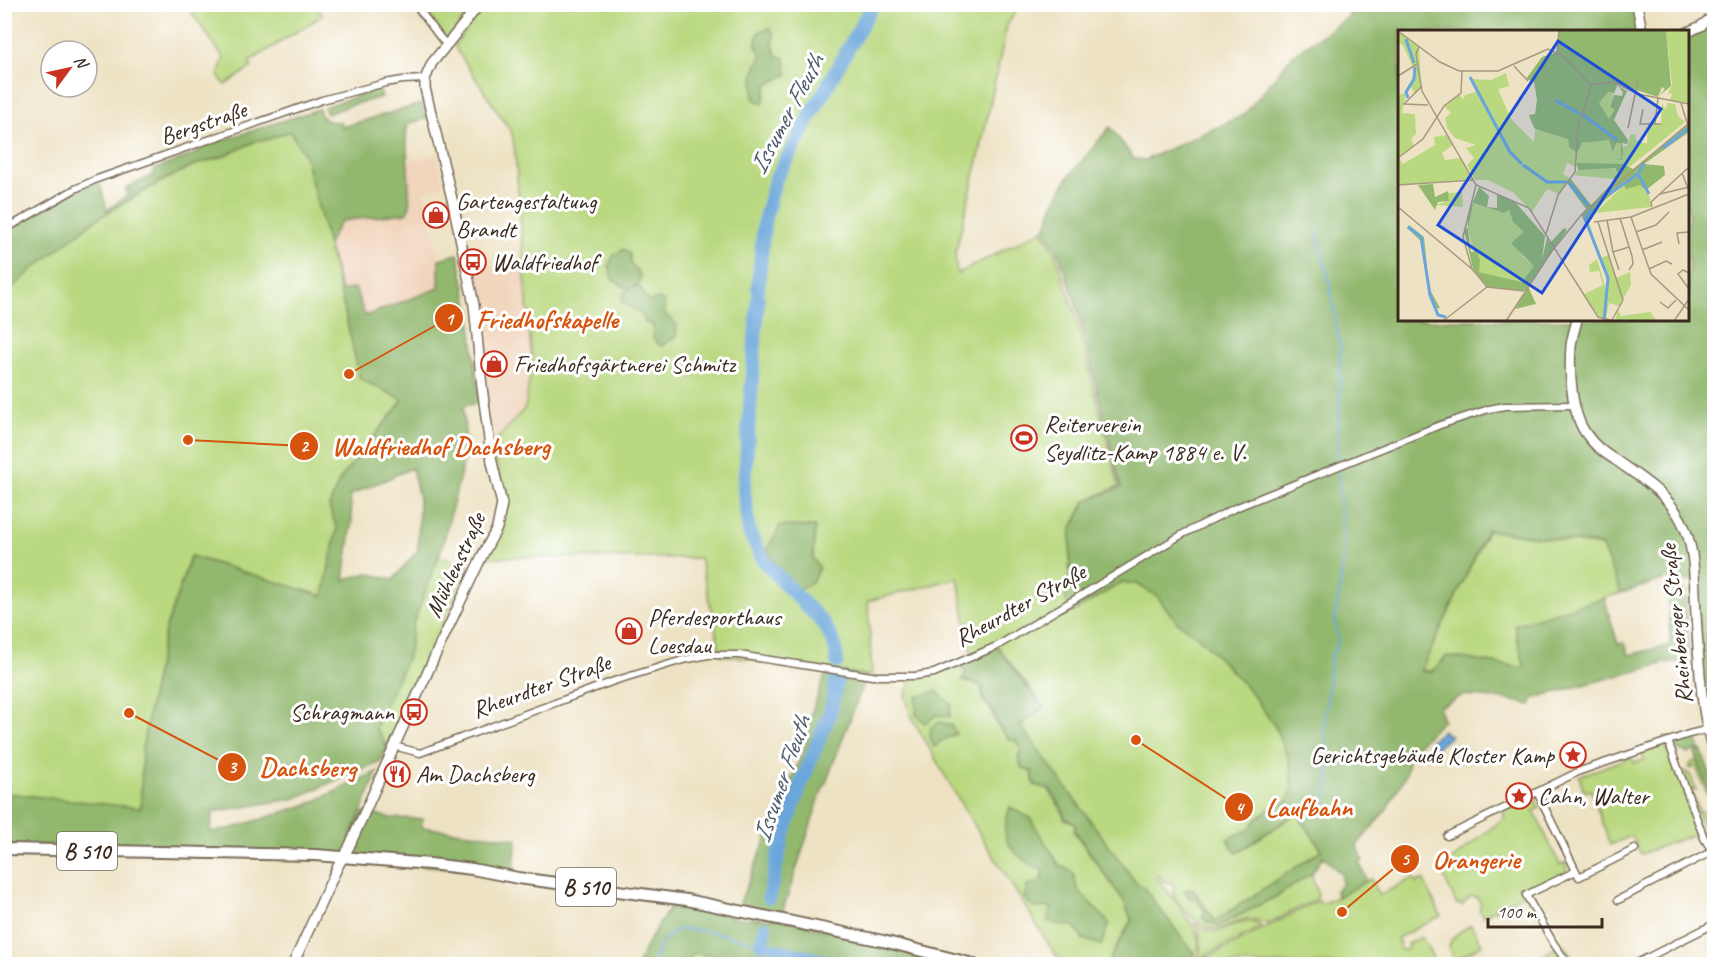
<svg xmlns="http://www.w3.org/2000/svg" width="1719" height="969" font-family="Caveat,sans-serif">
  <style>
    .built { fill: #f1d5bd }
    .green { fill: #b9d87f; stroke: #7a814e; stroke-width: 1.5 }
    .forest { fill: #92b86e; stroke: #667146; stroke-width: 1.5; fill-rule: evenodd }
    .water { fill: #6aa6db; stroke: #52687c; stroke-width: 1.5 }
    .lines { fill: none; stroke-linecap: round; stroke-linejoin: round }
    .stream { stroke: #6aa6db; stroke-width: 2 }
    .canal { stroke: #6aa6db; stroke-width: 8 }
    .river { stroke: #6aa6db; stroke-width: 14 }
    .street-casing { stroke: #796a58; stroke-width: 9 }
    .secondary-casing { stroke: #796a58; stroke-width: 12 }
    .primary-casing { stroke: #796a58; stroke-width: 14 }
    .street { stroke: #fff; stroke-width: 6 }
    .secondary { stroke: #fff; stroke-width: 9 }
    .primary { stroke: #fff; stroke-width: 10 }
    .labels { text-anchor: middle; stroke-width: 6; stroke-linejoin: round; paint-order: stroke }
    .shield { fill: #fff; stroke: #766a62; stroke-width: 1.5 }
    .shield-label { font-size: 22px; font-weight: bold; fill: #3b2a1e }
    .street-label { font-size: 24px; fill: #3b2a1e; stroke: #fff }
    .poi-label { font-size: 24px; fill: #3b2a1e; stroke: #fff; text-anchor: start }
    .water-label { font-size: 26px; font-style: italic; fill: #4e5c6a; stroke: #fff }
    .inset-river { fill: none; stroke: #6aa6db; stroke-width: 3 }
    .inset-road { fill: none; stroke: #a69881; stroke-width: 1.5 }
    .view { fill: #1d4ed8; fill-opacity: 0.15; stroke: #1d4ed8; stroke-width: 3 }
    .inset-edge { fill: none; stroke: #3b2a1e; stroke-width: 3 }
    .leader { fill: none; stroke: #d7540e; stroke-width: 2 }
    .callout-dot { fill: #d7540e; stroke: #fff; stroke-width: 2 }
    .mark-label { font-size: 18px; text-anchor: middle; font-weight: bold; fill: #fff }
    .callout-label { font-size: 26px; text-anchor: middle; font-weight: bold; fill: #d7540e; stroke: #fff; stroke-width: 6; stroke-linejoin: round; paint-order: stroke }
  </style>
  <rect width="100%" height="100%" fill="#fff"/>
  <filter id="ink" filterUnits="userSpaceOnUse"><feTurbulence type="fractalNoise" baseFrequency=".0167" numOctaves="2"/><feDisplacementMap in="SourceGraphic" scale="12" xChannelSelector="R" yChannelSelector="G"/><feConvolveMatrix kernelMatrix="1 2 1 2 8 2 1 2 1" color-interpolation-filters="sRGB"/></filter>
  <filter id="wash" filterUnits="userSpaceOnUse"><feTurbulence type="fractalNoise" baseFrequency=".008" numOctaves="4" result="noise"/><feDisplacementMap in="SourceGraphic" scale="24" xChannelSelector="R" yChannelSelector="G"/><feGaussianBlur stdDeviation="1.35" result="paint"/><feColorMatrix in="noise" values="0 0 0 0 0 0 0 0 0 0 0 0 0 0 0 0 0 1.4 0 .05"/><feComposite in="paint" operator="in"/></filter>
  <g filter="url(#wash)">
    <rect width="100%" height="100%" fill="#ede2c3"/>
    <path class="built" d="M437,154L443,182L441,187L424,191L439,259V288L365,316L341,291L328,244L341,221L406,213L410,206L407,161Z
      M523,257L532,363L525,408L493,444L484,381L479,304L471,272Z"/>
    <path class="green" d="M186,5H315L323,15L249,62L252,67L225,85L218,75L224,58Z
      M421,5H473L454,32L446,38Z
      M483,5H1020L1007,25L979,156L955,254L957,274L1042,230L1053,248L1075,313L1119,486L1085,501L1071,530L1069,580L1067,587L1072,613L1122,582L1137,584L1157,596L1177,622L1201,639L1251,692L1276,728L1290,762L1292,790L1288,801L1277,805L1257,819L1248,830L1228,840L1237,853L1297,813L1322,850L1215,921L1193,889L1195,897L1206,913L1202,917L1207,923L1222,924L1279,895L1312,873C1311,882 1320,891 1317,899L1268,924C1262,923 1256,919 1250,919C1237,918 1227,930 1214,929C1202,929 1181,908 1175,897C1173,893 1173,888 1173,883L1163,881L1159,875L1156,878C1167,889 1197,926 1199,941C1199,946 1198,950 1195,955L1143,887L1136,883L1020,725L1044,707L997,646L972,658L958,578L868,601L872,676L721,655L700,558L485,557L501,535L507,499L495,460L493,444L525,408L532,363L515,152L512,133L454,46L479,13Z
      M290,131L305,155L341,295L360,378L403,400L339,481L329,507L337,528L323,596L190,556L165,631L153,688L142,750L141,809L5,793L4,295L32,270L95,220L158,183L192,166L224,156L258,140H266Z
      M1488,530L1602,546L1621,593L1514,625L1525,668L1447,656L1432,671L1421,670Z
      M439,556L469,566L387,747L376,728L388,699L408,656L413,624Z
      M957,664L959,667L966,671L962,681L981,686L983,701L992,711L996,724L1009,739L1016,741L1021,751L1018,756L1021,767L1032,773L1034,785L1049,789C1053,802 1061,803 1064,819L1075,823L1074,832L1124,901L1131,920L1107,964H1070L1056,956L963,807L911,716L905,695L913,677Z
      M1661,747H1665L1669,751L1706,850L1704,851L1697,833L1641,854L1631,836L1610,845L1591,791H1584L1579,776L1629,758L1633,759L1634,763L1644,760L1641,754Z
      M1695,761L1697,762L1714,806V813L1696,767L1693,766L1692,769L1689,768L1691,763Z
      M1685,772L1690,774L1696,790L1693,789L1692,792L1699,811L1705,813L1710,824L1706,823L1705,825L1708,832L1714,836V843L1709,840L1706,835L1690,794Z
      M1532,798L1535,799L1540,808L1534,811L1560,865L1567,862V869L1565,873L1538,886H1530L1526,893L1483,916L1479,909L1481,905L1477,897H1469L1462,906L1461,903L1457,905L1443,875L1448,872L1446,865L1505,817L1503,813Z
      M1413,878L1416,883L1423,879L1441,916L1397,938L1400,944L1399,946L1401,950H1406L1408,946L1407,944L1422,937L1436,964H1194L1318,901L1323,904L1371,879L1380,895Z
      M1247,921L1256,923L1262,927L1198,959C1202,945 1202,935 1194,922C1216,943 1224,925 1247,921Z
      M1471,925L1482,945L1456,959C1439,944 1458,932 1471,925Z
      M1563,944L1578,964H1527Z
      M695,953L754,964H683Z"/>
    <path class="forest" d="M1344,5H1635L1642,31L1400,32V320H1688V32L1714,19V727L1712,700L1705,680L1694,579L1688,581L1669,578L1621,593L1601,545L1487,530L1421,671L1432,672L1447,656L1525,668L1514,625L1604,598L1618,644L1625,643L1629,655L1670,645L1669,589L1679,587L1685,590L1689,663L1670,662L1534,698L1531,705L1505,699L1463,695L1439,707L1443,720L1409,754L1406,774L1386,810L1357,845L1363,860L1359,862L1367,881L1337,897L1336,890L1342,885V875L1323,856L1312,873L1279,895L1218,926L1204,920L1202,916L1206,913L1195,897L1191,900L1184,890L1193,889L1215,921L1322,850L1297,813L1236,853L1227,839L1248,830L1257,819L1269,809L1288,801L1292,790L1290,762L1276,728L1251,692L1201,639L1177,622L1157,596L1137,584L1122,582L1071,613C1064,602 1065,592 1069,580L1071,530L1086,501L1121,487L1076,303L1057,250L1045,230L1053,206L1067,179L1110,127L1134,159L1145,160L1244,115L1293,55L1350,16Z
      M770,28L774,35L773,44L776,55L785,58L787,74L767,85L763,104L754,99C752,83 752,70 762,55C755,45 754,44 759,32Z
      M379,89L382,97L351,105L327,114L324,107Z
      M421,104L427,119L408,123L406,134L410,206L406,213L341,221L328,244L341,291L355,288L365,316L439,288V259L458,254L470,312L479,403L463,406L466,451L443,544L413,624L408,656L388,699L376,728L387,747L381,761L293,799L213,812L210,832L233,828L309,804L378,771L350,839L364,812L391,818L423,819L421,827L517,839L514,868L472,869L123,846L43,845L5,846V793L141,808L142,750L153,688L165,631L191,556L323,596L337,528L329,507L339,481L403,400L360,379L341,295L305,156L290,131L266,140H258L224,156L192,166L158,183L95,220L32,270L5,295L4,233L76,191L99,181L107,210L127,196L126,188L152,176L155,169L197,153L202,147L319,109C323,122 327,122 340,122L342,127ZM412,468L419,498L418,550L393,580L368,573L344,580L352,522L350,495Z
      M624,249L630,254V263L641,276L639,279L640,282L633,287H640L648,301L658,299L664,301L665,314L677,325L676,337L661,346L653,339V324L645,323L643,315L622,302L623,294L630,288H626L612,279L609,264L614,255Z
      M780,526L815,527L813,559L819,567L813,581L794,594L767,550Z
      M997,646L1032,694L1044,707L1020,725L1136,883L1143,887L1195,955L1192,964H1107L1132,920L1124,901L1075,831V823L1065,818L1062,808L1050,789L1034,785L1033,772L1021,767L1019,755L1021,750L1017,741L1009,739L997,723L993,710L984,701L982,685L962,680L966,671L957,664Z
      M827,670L867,675L825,785L822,790L780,919L965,964H754L695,953L682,964H638C647,940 662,920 676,898L735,918L778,919L740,902L806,744L811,714Z
      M936,691L951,704L950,717L937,715L925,723L916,715V697Z
      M940,722L951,725L956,734L943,740L934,747L930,737L931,727Z
      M1695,736L1700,749L1688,753L1676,749V746L1678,742Z
      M1701,750L1714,785V802L1695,753Z
      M1010,807L1030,818L1060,866L1073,872L1078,890L1109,923L1101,945L1083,939L1074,926L1060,925L1047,921L1052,907L1034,908L1024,898L1027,886L1041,881L1044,871C1026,862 1003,850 1005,826C1006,820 1008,813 1010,807Z"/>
    <path class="water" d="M1443,730L1447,735L1450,734V737L1432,750L1428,747L1430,741Z"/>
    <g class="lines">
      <path class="stream" d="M1318,233L1329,281L1340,346V396L1337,458
        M1321,814L1325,807L1330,770L1329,750L1324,734L1331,656L1338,643L1335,619L1344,556L1338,472
        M652,964L664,939L679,929L707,931L762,944"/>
      <path class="canal" d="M762,944L850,964"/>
      <path class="river" d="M758,289L764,222L775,180L873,4
        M758,300L744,489L749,532L764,561L786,585L824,624L835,645L837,662
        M769,897L782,839L801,784L831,710L837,678
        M762,944L765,928"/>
    </g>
  </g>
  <g filter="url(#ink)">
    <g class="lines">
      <g class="street-casing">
        <path id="street" d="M415,4L442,40L448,44
          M4,230L75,189L97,179L322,100L385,83L403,80L425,79
          M1668,741L1704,838L1710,848L1714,852
          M394,746L420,753L614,681L683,660L708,655H739L872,676H915L934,673L997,646L1183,534L1235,508L1440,425L1489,409L1505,406L1575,405
          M1537,792L1579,877L1635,849
          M1447,836L1580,771L1689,734L1714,728
          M1618,900L1713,851
          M1568,964L1554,944L1526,895L1576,871
          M1635,964L1714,924"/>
      </g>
      <g class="secondary-casing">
        <path id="secondary" d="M1637,4L1642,32
          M1688,32L1701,26L1714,16
          M1577,320C1575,328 1572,337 1571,346C1569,372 1571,414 1587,435C1594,445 1604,453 1614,459C1639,477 1666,492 1681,520C1696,547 1694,583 1696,614C1699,661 1700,709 1714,754
          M293,964L338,866L349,847L439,647L482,556L497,528L502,504L492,462L482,387L474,305L453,203L425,88V79L432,63L475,10L478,4"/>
      </g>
      <g class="primary-casing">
        <path id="primary" d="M4,849L316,855L430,864L472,869L518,878L687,900L883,941L973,964"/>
      </g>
      <use href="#street" class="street"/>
      <use href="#secondary" class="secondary"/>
      <use href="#primary" class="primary"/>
    </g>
  </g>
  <defs>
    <g id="shop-ring" transform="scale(1.35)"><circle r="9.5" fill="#fff" stroke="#c8321e" stroke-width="1.5"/><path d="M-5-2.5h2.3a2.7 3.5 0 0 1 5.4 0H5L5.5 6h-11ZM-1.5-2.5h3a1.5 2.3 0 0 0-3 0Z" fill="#c8321e"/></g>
    <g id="bus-ring" transform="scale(1.35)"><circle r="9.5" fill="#fff" stroke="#c8321e" stroke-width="1.5"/><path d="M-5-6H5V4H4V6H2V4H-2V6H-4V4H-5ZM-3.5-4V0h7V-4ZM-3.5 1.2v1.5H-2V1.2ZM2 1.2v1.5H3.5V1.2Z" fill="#c8321e"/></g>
    <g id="stadium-ring" transform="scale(1.35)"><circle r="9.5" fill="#fff" stroke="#c8321e" stroke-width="1.5"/><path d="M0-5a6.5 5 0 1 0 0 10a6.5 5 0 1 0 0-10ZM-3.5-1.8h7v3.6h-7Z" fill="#c8321e"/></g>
    <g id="sight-ring" transform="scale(1.35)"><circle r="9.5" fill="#fff" stroke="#c8321e" stroke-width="1.5"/><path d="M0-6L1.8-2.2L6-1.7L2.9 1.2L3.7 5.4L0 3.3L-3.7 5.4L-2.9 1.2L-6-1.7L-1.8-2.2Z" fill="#c8321e"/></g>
    <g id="restaurant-ring" transform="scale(1.35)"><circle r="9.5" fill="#fff" stroke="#c8321e" stroke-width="1.5"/><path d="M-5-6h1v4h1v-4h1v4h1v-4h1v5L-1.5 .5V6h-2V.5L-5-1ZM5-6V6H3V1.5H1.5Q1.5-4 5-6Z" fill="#c8321e"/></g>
  </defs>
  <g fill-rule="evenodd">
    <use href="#shop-ring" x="436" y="215"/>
    <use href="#bus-ring" x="473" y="262"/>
    <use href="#shop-ring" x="494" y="364"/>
    <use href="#stadium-ring" x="1024" y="438"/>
    <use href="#shop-ring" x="629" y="631"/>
    <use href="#bus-ring" x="414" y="712"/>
    <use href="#sight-ring" x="1573" y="755"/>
    <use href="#restaurant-ring" x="397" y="774"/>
    <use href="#sight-ring" x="1519" y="796"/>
  </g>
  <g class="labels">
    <g class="shield">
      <rect x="57" y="832" width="60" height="38" rx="4.5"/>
      <rect x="556" y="868" width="60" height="38" rx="4.5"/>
    </g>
    <g class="shield-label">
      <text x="87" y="859">B 510</text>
      <text x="586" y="895">B 510</text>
    </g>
    <g class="street-label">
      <text transform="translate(203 123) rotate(-19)" y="8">Bergstraße</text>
      <text transform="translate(455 565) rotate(-65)" y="8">Mühlenstraße</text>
      <text transform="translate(1020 605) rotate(-29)" y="8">Rheurdter Straße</text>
      <text transform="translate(1676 624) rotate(-96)" y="8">Rheinberger Straße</text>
      <text transform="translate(541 686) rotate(-20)" y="8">Rheurdter Straße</text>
    </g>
    <g class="poi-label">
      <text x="456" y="209">Gartengestaltung<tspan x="456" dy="28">Brandt</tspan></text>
      <text x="492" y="270">Waldfriedhof</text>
      <text x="514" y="372">Friedhofsgärtnerei Schmitz</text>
      <text x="1044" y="432">Reiterverein<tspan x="1044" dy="28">Seydlitz-Kamp 1884 e. V.</tspan></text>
      <text x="648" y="625">Pferdesporthaus<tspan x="648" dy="28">Loesdau</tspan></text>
      <text x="394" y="720" text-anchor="end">Schragmann</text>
      <text x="1554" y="763" text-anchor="end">Gerichtsgebäude Kloster Kamp</text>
      <text x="416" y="782">Am Dachsberg</text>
      <text x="1538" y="804">Cahn, Walter</text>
    </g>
    <g class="water-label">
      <text transform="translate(786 114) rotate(-62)" y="9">Issumer Fleuth</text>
      <text transform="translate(781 779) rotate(-71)" y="9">Issumer Fleuth</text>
    </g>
  </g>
  <g transform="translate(1398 30)">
    <rect width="291" height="291" fill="#ede2c3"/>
    <path d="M268,0H291V73L272,70L274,64L270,63L274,55ZM0,1L21,17L23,57L17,64L13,57L16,40L5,15L0,12ZM108,43L111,56L100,59L113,89L136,112L137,100L149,102L170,109L171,117L179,123L182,114L207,109L215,113L216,122L217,113H223L224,128L225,116H229L233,104L238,105V111L244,109V113H249L250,93H263L264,73L267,79L270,73L277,74L280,86L287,92L233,136H189L188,133L178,137L169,133L165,144L173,149L161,164L149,159L134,182L116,163L90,150H77L69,135L76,128L68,118L78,115L57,108L49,98L47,88L53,83L46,76L62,65L65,70L67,65L78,62L72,49L93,50ZM210,62L216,63L212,76L218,78L211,90L200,73ZM8,63L4,83L17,84L18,104L13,109L16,116L0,127L5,134L37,115L36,107L49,105L55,115L44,123L47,130L63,128L75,149L0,155V65ZM215,137L222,146L216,149L176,145L182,138ZM226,155H242L251,166L254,177L197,183L191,189ZM64,162L65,177L37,175L51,171L50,163ZM74,173L106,183L111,180L115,192L127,202L125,227L137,236L124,252L81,242L70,200ZM191,193L203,228L210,225L218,248L232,242L233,255L221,276L211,273L208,289L202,288L186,264L205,255L201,241L192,242L191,235L199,229L210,266L209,249L188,194ZM220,280L223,286L252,282L259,291H217Z" fill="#b9d87f"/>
    <path d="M161,0H268L273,56L261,66L267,59L264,57L260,67L220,54L216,63L210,62L201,73L211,89L217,79L212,77L216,65L224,66L225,62L220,56L229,61L216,90L230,110L229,114L224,113L225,121L224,129L223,130H218L223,129V113H218L215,122L211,110L184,113L179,123L171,117L170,109L137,99L134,93L131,85L137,84L139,70L136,52L128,49L144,27L159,22ZM291,93V102L246,134L266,136L267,145L248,160L252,165L242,155L228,159L226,155L207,170L188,194L183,185L188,179L169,153L173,149L193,175L221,146L217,138L180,140L179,133L226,134L235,139ZM35,154L37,167L50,161L51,171L40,172L37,180L20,155ZM81,157L91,166L89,177L99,178V164L106,167L117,172L147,206L144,230L149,208L152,213L166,198L169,200L130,256L138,274L117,279L128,261L89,257L75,239L66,200L70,198V184ZM75,173L106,183L111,180L115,192L126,202L113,213L136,236L124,252L81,242L82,230L79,221L73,222L70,200ZM11,195L26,207L31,258L42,278L36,279L30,260L23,211L9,198Z" fill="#92b86e" fill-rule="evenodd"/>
    <path class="inset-river" d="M8,9L16,33M72,47L112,122L124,134M10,68L8,62L16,49L17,37M157,70L182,84M185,85L219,110M265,118L291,98M125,135L149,152H169M240,144L251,164M171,153L190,175M211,164L240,144L246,133M194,179L187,189L210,248L206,291M10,197L23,207L32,265L40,285L48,287"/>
    <path class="inset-road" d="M0,1L42,32L61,41H100L150,19L165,26L193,55L215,52L240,64L291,74M21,17L18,24L24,61L78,155L131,178L200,287L216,291M159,22L161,0M116,36L130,51M0,46L19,34M283,73L291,99M5,74L30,75M6,74L23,57M245,79L242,94H263M257,94L260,68M230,98L240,50M0,128L25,109L46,76L63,63L64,41M284,143L291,161M0,155L76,150M78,155L65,207L74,239L89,257L126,261M262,164L291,157M0,177L74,239M254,177L253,172L291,137M233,187L253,244L291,280M222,188L234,226L235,234L231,240M209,190L215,222L231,217M196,192L233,187L291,164M200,192L225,270L214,290M238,202L258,195L271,182M148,204L160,165L177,142L180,98L193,55M281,214L279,203L291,202M244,220L264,212M215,222L221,240M251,239L268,231L274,234M291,243L285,240L280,244L291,259M262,272L270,278L278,270M45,291L89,257M108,291L154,221L184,184L291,93M276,291L291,269"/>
    <path class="view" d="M160,11L263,79L144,263L40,195Z"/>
    <rect width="291" height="291" class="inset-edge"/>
  </g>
  <path class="leader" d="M349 374L449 318M188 440L304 446M129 713L232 767M1136 740L1239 807M1342 912L1405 859"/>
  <g class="callout-dot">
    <circle cx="349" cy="374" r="6"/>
    <circle cx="188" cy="440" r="6"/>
    <circle cx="129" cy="713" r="6"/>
    <circle cx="1136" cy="740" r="6"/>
    <circle cx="1342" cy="912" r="6"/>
    <circle cx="449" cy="318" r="15"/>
    <circle cx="304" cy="446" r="15"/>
    <circle cx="232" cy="767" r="15"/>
    <circle cx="1239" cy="807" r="15"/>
    <circle cx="1405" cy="859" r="15"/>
  </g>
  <g class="mark-label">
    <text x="449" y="325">1</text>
    <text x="304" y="452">2</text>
    <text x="232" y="773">3</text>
    <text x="1239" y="814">4</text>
    <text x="1405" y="865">5</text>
  </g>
  <g class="callout-label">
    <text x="547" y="328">Friedhofskapelle</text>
    <text x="441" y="455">Waldfriedhof Dachsberg</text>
    <text x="308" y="776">Dachsberg</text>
    <text x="1309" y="816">Laufbahn</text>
    <text x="1476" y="868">Orangerie</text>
  </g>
  <rect width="1719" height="969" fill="none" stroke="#fff" stroke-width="24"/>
  <g transform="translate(69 69) rotate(57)"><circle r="28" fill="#ffffff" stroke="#b1aaa5" stroke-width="1.5"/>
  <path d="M0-4.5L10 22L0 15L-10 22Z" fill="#c8321e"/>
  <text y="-9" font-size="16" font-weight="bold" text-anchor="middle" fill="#3b2a1e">N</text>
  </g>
  <path d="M1488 918v9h114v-9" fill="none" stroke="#3b2a1e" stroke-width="3"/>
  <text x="1497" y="918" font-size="18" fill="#3b2a1e" stroke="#ffffff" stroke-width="4.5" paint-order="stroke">100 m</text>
</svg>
